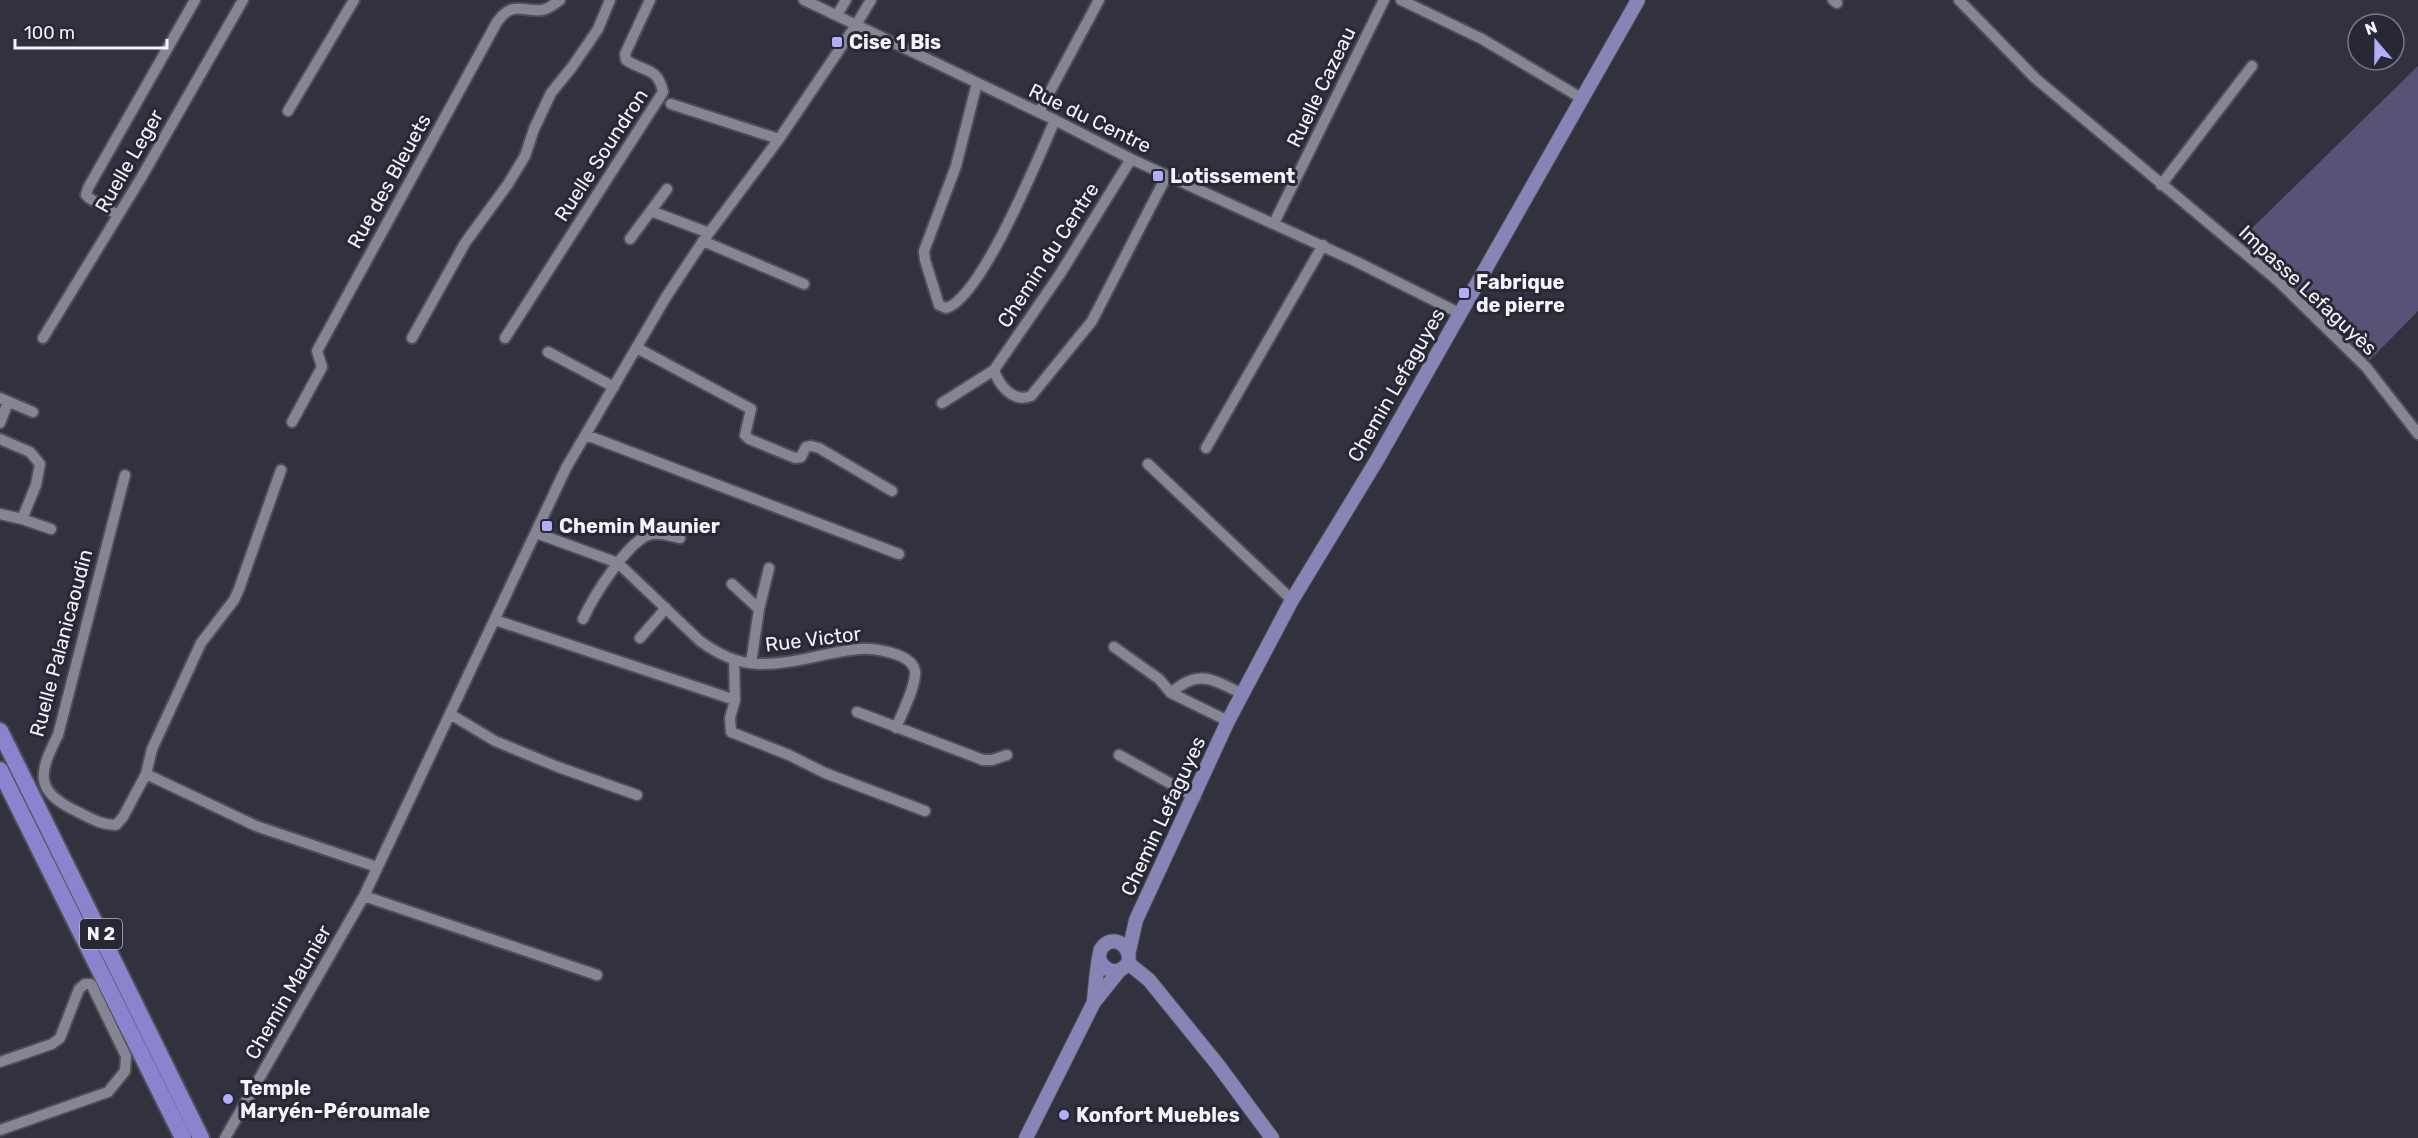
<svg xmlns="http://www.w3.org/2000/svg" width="2418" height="1138" font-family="Rubik,sans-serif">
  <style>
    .green { fill: #565376 }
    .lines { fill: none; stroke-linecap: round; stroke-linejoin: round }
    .minor-casing { stroke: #4e4d59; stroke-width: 14 }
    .major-casing { stroke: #4e4d59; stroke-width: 16 }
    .highway-casing { stroke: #4e4d59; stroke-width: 20 }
    .minor { stroke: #858594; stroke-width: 10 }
    .major { stroke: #8984b6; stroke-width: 14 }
    .highway { stroke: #8b83cd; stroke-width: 16 }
    .poi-dot { fill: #b3acf9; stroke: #282835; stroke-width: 2 }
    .labels { text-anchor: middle; stroke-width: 6; stroke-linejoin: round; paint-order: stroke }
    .shield { fill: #282835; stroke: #b6b6c0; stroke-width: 1.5 }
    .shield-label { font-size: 18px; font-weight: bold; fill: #f3f3fc }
    .poi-label { font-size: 20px; font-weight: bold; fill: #f3f3fc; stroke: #282835; text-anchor: start }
    .street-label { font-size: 20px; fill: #f3f3fc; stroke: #282835 }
  </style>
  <rect width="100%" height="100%" fill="#32323f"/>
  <path class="green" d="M2418,66V311L2370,360L2242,238Z"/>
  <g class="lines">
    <g class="minor-casing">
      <path id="minor" d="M804,0L1055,120L1131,159L1357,262L1459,313
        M1401,0L1482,39L1583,99
        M1833,0L1837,3
        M1959,0L2035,78L2278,281L2366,367L2418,434
        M837,15L846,0
        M977,83L956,166L924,251L925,260L939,305L946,308C981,299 1039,156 1055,120
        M671,104L779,139
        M288,111L354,0
        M1039,112L1099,0
        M2161,185L2252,66
        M651,211L709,233
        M118,215L89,198L86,195L88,188L195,0
        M1274,223L1384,0
        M630,239L667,189
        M703,241L804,284
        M43,338L141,178L243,0
        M412,338L465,243L508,184L525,156L534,129L551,93L572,67L598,29L610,0
        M505,338L663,92C658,67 644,72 626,60L625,54L650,0
        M637,348L751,409L745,435L749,439L795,458L801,457L806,447L811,446L819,448L892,491
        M548,352L614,387
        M994,370C999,386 1014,403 1031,396L1092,321L1167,175
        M0,398L33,412
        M942,403L994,370L1060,274L1131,159
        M292,422L322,367L317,351L497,22C513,0 521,12 542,10C549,9 554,4 560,0
        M0,423L8,402
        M586,435L899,554
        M0,439L30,452L40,464L36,485L22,519
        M1206,448L1323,245
        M1148,464L1292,600
        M125,475L58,735C37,776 35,792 80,813C92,819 102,825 116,825L123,817L146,774L152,749L201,643L234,600L239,589L281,470
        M0,514L22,519L51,529
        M536,533L618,563L700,641C718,654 736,663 759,664C793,665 825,652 859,649C874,648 912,653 915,671C917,684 901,715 896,728
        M732,584L759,609
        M583,619C593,597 626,544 648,535C658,531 670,536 680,538
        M495,620L735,700
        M640,638L666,608
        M1114,647L1159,679L1171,693L1228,721
        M734,660L735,700L730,718L731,732L789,755L825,773L925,811
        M751,663L759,609L769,568
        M1171,693C1199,668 1213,680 1243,694
        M857,712L983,760H992L1007,755
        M450,714L495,741L558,767L637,795
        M1119,755L1195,797
        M146,774L256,826L377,867
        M364,896L597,975
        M0,1062L52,1044L60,1038L79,989L85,984H91L126,1056L125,1071L108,1092L0,1130
        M225,1138L364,896L566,468L666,297L703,241L779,139L856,25L871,0"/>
    </g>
    <g class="major-casing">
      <path id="major" d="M1129,951L1136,920L1228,721L1292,600L1377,460L1638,0
        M1128,963L1149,980L1218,1065L1272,1138
        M1094,1000C1095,990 1098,955 1101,949C1112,932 1133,946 1128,963C1119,975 1107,973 1100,961
        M1026,1138L1094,1002L1119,971"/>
    </g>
    <g class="highway-casing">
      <path id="highway" d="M0,731L201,1138
        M0,770L183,1138"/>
    </g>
    <use href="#minor" class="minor"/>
    <use href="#major" class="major"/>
    <use href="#highway" class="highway"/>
  </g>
  <g class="poi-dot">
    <rect x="831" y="36" width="12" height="12" rx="3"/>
    <rect x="1152" y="170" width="12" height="12" rx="3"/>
    <rect x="1458" y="287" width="12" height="12" rx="3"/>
    <rect x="541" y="520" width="12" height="12" rx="3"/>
    <circle cx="228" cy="1099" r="6"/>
    <circle cx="1064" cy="1115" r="6"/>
  </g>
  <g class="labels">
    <rect class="shield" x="80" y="919" width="42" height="30" rx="4.5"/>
    <g class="shield-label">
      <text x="101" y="940">N 2</text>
    </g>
    <g class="poi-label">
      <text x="849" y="49">Cise 1 Bis</text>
      <text x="1170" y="183">Lotissement</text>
      <text x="1476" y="289">Fabrique<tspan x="1476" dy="23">de pierre</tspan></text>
      <text x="559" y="533">Chemin Maunier</text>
      <text x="240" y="1095">Temple<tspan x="240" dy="23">Maryén-Péroumale</tspan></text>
      <text x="1076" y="1122">Konfort Muebles</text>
    </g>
    <g class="street-label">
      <text transform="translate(1321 87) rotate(-64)" y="7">Ruelle Cazeau</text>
      <text transform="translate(1090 118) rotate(26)" y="7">Rue du Centre</text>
      <text transform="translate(601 155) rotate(-57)" y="7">Ruelle Soundron</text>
      <text transform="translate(129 161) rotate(-60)" y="7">Ruelle Leger</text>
      <text transform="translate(389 181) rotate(-61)" y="7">Rue des Bleuets</text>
      <text transform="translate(1048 255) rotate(-57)" y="7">Chemin du Centre</text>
      <text transform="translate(2308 290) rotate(43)" y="7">Impasse Lefaguyès</text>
      <text transform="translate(1396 385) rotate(-60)" y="7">Chemin Lefaguyes</text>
      <text transform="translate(813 639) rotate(-7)" y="7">Rue Victor</text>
      <text transform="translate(61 643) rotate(-75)" y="7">Ruelle Palanicaoudin</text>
      <text transform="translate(1163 816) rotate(-65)" y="7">Chemin Lefaguyes</text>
      <text transform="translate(288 992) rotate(-60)" y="7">Chemin Maunier</text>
    </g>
  </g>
  <g transform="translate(2376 42) rotate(340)"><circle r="28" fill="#282835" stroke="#797985" stroke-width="1.5"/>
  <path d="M0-4.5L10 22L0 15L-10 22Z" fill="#b3acf9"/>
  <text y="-9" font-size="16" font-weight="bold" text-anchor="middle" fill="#f3f3fc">N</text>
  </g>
  <path d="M15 39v9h152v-9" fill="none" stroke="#f3f3fc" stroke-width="3"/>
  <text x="24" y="39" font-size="18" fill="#f3f3fc" stroke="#282835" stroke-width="4.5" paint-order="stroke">100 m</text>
</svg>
